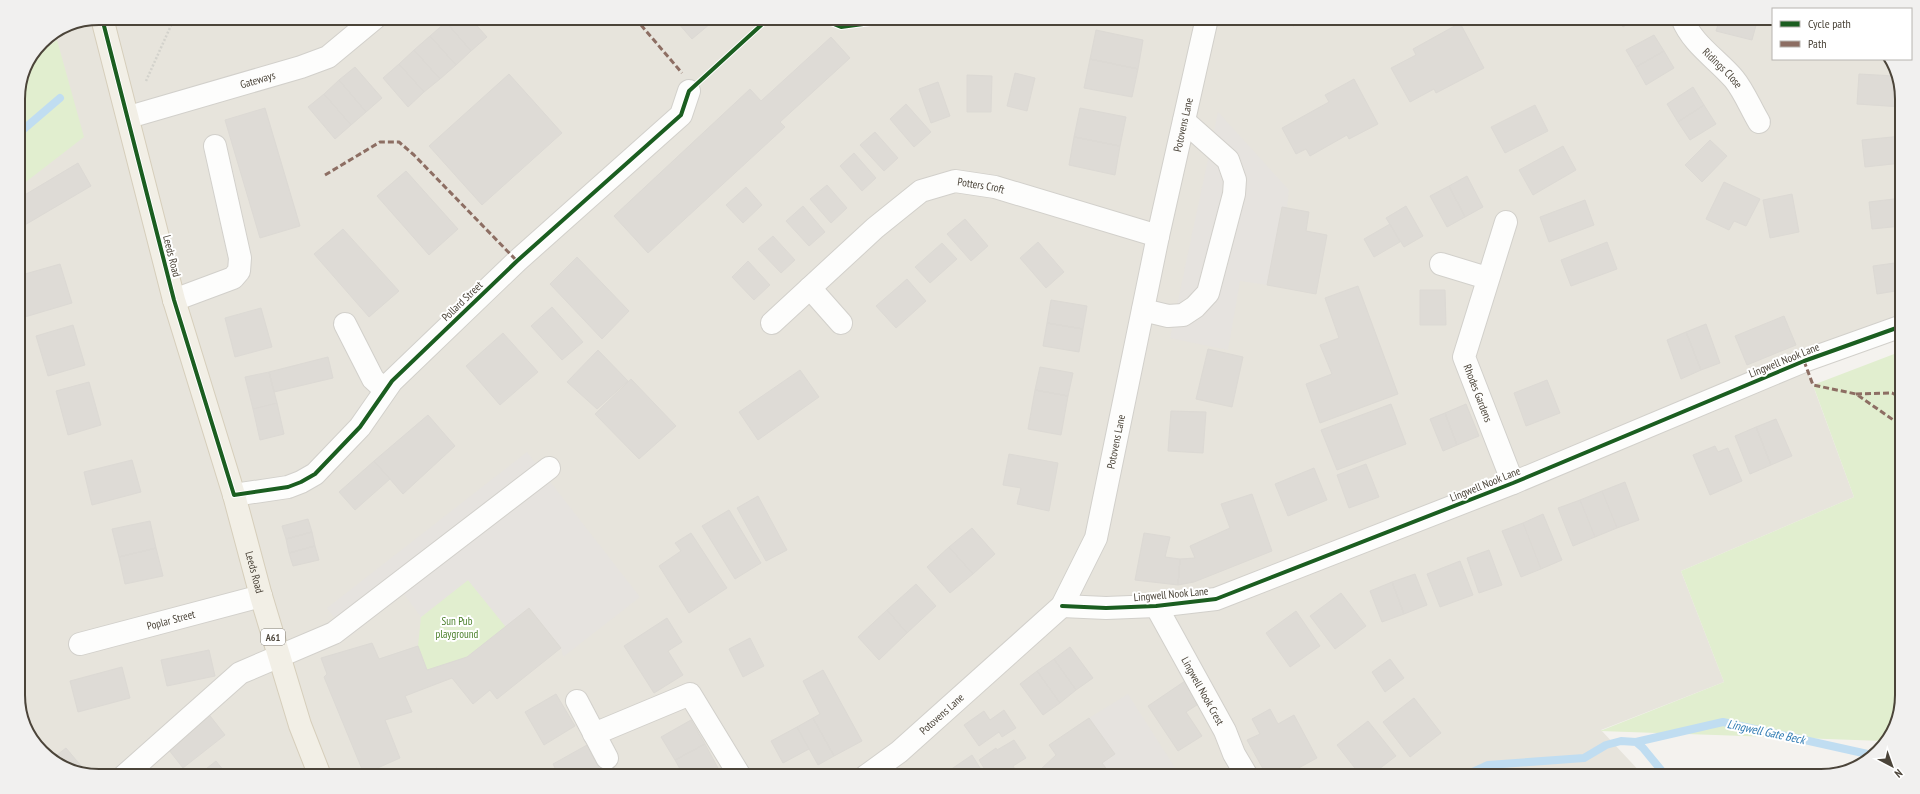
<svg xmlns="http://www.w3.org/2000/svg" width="1920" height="794" font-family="'PT Sans Narrow',sans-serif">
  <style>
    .residential { fill: #e7e4dc }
    .green { fill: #e1eecf }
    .parking { fill: #e6e3df }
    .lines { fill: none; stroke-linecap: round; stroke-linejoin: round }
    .stream { stroke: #c0ddf1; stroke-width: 8 }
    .building { fill: #dedbd6; stroke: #dcd9d4 }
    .minor-casing { stroke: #d2d0cb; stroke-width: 24 }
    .major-casing { stroke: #d6cebb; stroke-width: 24 }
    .path { stroke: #d3d2cc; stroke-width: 2.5; stroke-dasharray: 2 2; stroke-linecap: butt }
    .minor { stroke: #fdfdfc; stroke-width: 22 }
    .major { stroke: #f2efe6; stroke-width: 22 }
    .quiet { stroke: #8d6e63; stroke-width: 3; stroke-dasharray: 6 3; stroke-linecap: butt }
    .cycleway-casing { stroke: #fff; stroke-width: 6 }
    .cycleway { stroke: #1b5e20; stroke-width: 4 }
    .labels { text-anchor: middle; stroke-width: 4; stroke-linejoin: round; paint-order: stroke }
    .shield { fill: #fff; stroke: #817c74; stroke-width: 1 }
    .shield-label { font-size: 10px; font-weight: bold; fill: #4b4439 }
    .street-label { font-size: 11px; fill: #4b4439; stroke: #fff }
    .park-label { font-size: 11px; fill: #4a7f2a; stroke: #fff }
    .water-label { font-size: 12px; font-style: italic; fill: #2e7ab2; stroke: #fff }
    .rim { fill: none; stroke: #4b4439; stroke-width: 2 }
  </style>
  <rect width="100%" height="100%" fill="#f4f2ee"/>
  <path class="residential" d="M99,18H1773V59H1889L1902,94V326L1804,361L1854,497L1681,571L1724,682L1601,730L1644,776H99L68,770L35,744L18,700V94L26,64L42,42L68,24Z"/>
  <path class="green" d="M57,40L84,137L18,188C18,150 10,86 33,54L35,56Z
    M1902,351V695L1896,726L1883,741L1600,731L1724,682L1681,571L1854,497L1813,385Z
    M468,580L506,627L467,657L427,670L418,646L421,617Z"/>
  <path class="parking" d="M1218,112L1289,190L1287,208L1282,207L1267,285L1240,281L1228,350L1170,338Z
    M527,452L640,597L563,657L561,648L529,608L506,627L468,580L421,617L404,594L349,637L327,608Z
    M1128,694L1179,774L1175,776H1112L1102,763L1114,754L1089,718Z"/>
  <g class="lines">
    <path class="stream" d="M18,134L60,98
      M1636,742L1723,722L1872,755
      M1464,776L1488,765L1584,758L1606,745L1621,741L1636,742L1643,748L1666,776"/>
  </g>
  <path class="building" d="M451,18H470L487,37L471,51L446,22Z
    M674,18H684L678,23Z
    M684,18H717L692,39L678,23Z
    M1290,18H1311L1293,26Z
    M1617,18H1637L1623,27Z
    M1720,18H1758L1752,40L1716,31Z
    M446,22L471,51L456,65L430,36Z
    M1460,23L1484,68L1436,93L1434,89L1410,102L1391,68L1416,55L1413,49Z
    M1096,30L1143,40L1138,69L1090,59Z
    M1654,35L1664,51L1636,67L1626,50Z
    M430,36L456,65L440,79L414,50Z
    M831,37L850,58L780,122L785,127L648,253L614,216L750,89L761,101Z
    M414,50L440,79L424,92L399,64Z
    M1664,51L1674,68L1646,85L1636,67Z
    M1090,59L1138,69L1132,97L1084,88Z
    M399,64L424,92L408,107L383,78Z
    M355,67L382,98L366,112L339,80Z
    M1015,73L1035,78L1027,111L1007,106Z
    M509,74L562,133L482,205L429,146Z
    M1859,74L1895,76L1902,94V107L1857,104Z
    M967,75L992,76L991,112H967Z
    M1354,79L1378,124L1349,139L1347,135L1310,156L1306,149L1296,154L1282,128L1329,102L1325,95Z
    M339,80L366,112L351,125L324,94Z
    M938,82L950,116L931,123L919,89Z
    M1693,87L1704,105L1678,122L1667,104Z
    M324,94L351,125L335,139L308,107Z
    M906,104L931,132L914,147L890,119Z
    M1535,105L1548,131L1505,153L1491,127Z
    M1704,105L1716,124L1690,140L1678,122Z
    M265,108L300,226L260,238L225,120Z
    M1080,108L1126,117L1120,146L1074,137Z
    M875,132L898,158L884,171L860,145Z
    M1902,136V163L1865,167L1862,140Z
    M1074,137L1120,146L1115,175L1069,165Z
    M1710,140L1727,156L1702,182L1685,165Z
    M1563,146L1576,170L1533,195L1519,170Z
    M854,153L876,178L862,191L840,166Z
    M78,163L91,186L18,229V199Z
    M406,171L458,229L429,255L377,196Z
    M1467,176L1483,207L1465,217L1449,186Z
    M1724,182L1760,199L1746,226L1734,221L1729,230L1706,219Z
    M827,185L847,208L831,223L810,199Z
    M1449,186L1465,217L1447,227L1430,196Z
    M746,187L762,205L743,223L726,205Z
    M1792,194L1799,232L1770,238L1763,200Z
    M1902,198V226L1872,229L1869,202Z
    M1585,200L1594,225L1549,242L1540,217Z
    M803,206L825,232L809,246L786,221Z
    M1406,206L1423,236L1404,247L1386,218Z
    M1282,207L1309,212L1306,231L1327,235L1316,294L1267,285Z
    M965,219L988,246L971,261L947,234Z
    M1390,224L1400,242L1374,257L1364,239Z
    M343,229L399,291L369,317L314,254Z
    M773,236L795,260L781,273L758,249Z
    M1038,242L1064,272L1046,288L1020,258Z
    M1607,242L1617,269L1571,286L1561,260Z
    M942,243L957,259L930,283L915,267Z
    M577,257L629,311L602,339L550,284Z
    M748,261L770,285L754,300L732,277Z
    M1902,262V290L1877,294L1873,266Z
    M60,264L72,303L18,319V276Z
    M907,279L926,301L896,328L876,306Z
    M1358,286L1398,394L1320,423L1306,384L1332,374L1320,345L1339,338L1325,298Z
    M1420,290H1445L1446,325H1420Z
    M1051,300L1087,306L1083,329L1047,323Z
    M552,307L583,342L562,360L531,326Z
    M261,308L272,347L235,357L225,318Z
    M1784,316L1796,345L1747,365L1735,336Z
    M1047,323L1083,329L1079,352L1043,346Z
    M1706,324L1720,363L1701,370L1686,332Z
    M73,325L85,365L48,376L36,336Z
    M1686,332L1701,370L1681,379L1667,340Z
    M503,333L538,372L500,405L466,366Z
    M1208,349L1243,357L1232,407L1196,399Z
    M598,350L628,381L597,409L567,382Z
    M328,357L333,378L274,392L269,372Z
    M1040,367L1073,373L1068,396L1035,390Z
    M800,370L819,397L758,440L739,412Z
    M269,372L277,403L253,409L245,377Z
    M631,379L676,426L639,459L595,414Z
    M1547,380L1560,413L1526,426L1514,393Z
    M89,382L101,425L68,435L56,391Z
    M1035,390L1068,396L1061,435L1028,429Z
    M277,403L284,434L260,440L253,409Z
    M1391,404L1406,444L1337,470L1321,430Z
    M1466,404L1479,436L1457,445L1445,413Z
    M1171,411L1206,412L1203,453L1168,451Z
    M1445,413L1457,445L1443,451L1430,419Z
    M428,415L455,446L403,494L374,461Z
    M1776,419L1792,456L1771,465L1756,427Z
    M1756,427L1771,465L1750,474L1735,436Z
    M1715,446L1718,452L1728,448L1742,481L1710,495L1693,455Z
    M1009,454L1058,463L1049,511L1017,504L1021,488L1003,485Z
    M132,460L141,492L92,505L84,472Z
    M374,461L390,479L355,510L339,492Z
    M1366,464L1379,497L1349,508L1337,475Z
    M1314,468L1327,500L1288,516L1275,484Z
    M1625,482L1639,520L1617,528L1602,491Z
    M1602,491L1617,528L1595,537L1580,500Z
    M1252,494L1272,551L1194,582L1178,585L1180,559L1195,558L1190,546L1230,528L1221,504Z
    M758,496L787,550L766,561L737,508Z
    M1580,500L1595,537L1573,546L1558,508Z
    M729,510L761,563L735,579L702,526Z
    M1543,514L1562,560L1541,569L1523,523Z
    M308,519L312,532L286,539L282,526Z
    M150,521L156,548L119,557L112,529Z
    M1523,523L1541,569L1521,577L1502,531Z
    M972,528L995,554L973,574L949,547Z
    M312,532L315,546L289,553L286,539Z
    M691,533L727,588L689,613L659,566L681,551L675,543Z
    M1144,533L1170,537L1165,557L1180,559L1178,585L1135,580Z
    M315,546L319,560L293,566L289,553Z
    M949,547L973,574L950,593L927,567Z
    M156,548L163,576L125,584L119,557Z
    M1489,550L1502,585L1479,593L1467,558Z
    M1460,561L1473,595L1440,607L1427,574Z
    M1415,574L1427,605L1404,614L1392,582Z
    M1392,582L1404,614L1382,622L1370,591Z
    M916,584L936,606L907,633L887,610Z
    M1341,593L1366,626L1335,649L1310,616Z
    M529,608L561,648L497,699L490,690L473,704L452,678L405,696L412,712L385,720L400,758L364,774L324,677L327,674L321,658L372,643L379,659L418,646L427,670L467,657Z
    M887,610L907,633L879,660L858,637Z
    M1296,611L1320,646L1290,667L1266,633Z
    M667,618L682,642L668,651L683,675L654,693L624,646Z
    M750,638L764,666L743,677L729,649Z
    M1070,647L1093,678L1076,690L1054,659Z
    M209,650L215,676L167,686L161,660Z
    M1054,659L1076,690L1060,703L1037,671Z
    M1390,659L1404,678L1385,692L1372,672Z
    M122,667L130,698L78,712L70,681Z
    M823,670L862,741L834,756L813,718L820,714L803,681Z
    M1037,671L1060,703L1043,715L1020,684Z
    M1185,681L1200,703L1186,712L1202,736L1178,751L1148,706Z
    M556,694L575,726L544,745L525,712Z
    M1414,698L1441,733L1410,757L1383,722Z
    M1270,709L1278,724L1294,715L1317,758L1284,776H1267L1247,740L1260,734L1252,719Z
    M1004,710L1016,728L1002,737L999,732L979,746L964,725L984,711L990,720Z
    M207,712L225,735L183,768L165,745Z
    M813,718L834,756L818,765L797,727Z
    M1089,718L1115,754L1102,763L1112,776H1044L1041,769L1056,755L1049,745Z
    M691,720L705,744L675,760L661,737Z
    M1368,721L1396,756L1370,776H1361L1337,745Z
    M797,727L809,749L783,763L771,741Z
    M1014,740L1026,758L1013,766L1019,776H989L979,760L996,748L997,750Z
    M705,744L718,768L704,776H684L675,760Z
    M587,745L603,776H559L553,764Z
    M66,748L88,774L68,770L53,758Z
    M972,755L985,776H958L953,768Z
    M216,761L228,776H197Z
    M437,768L442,776H423Z
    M953,768L958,776H941Z"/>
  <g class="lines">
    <g class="minor-casing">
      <g id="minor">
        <path id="s1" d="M1682,18C1692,44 1717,59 1734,79C1744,91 1751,109 1759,122"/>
        <path id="s2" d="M129,117L301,67L328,57L375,18"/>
        <path id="s3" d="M1506,222L1464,357L1513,483"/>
        <path d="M1441,264L1487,278"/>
        <path d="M810,288L841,323"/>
        <path d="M174,300L233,278L239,271L240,258L215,146"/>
        <path d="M1143,310L1168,316L1183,315L1195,307L1208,293L1234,194L1235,180L1228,160L1184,121"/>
        <path id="s4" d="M772,323L875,228L921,191L955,181L995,187L1158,236"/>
        <path d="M345,324L373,379L385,390"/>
        <path d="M234,495L288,487L301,482L315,474L360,427L392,381L517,261L681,115L689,91"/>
        <path d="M1062,606L1106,608L1156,606L1216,599L1513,483L1804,361L1902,326"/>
        <path id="s5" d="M1156,606L1225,731L1234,754L1247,776"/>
        <path id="s6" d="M80,644L261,596"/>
        <path d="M577,701L607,758"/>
        <path d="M594,734L690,694L740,776"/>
        <path d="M124,776L240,673L334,633L549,468"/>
        <path id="s7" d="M866,776L899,752L1062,606L1096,538L1158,236L1207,18"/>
      </g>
    </g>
    <g class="major-casing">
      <g id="major">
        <path id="s8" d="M102,18L174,300L234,495L261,596L300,725L320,776"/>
      </g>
    </g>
    <path class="path" d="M146,81L173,21"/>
    <use href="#minor" class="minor"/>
    <use href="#major" class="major"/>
    <path class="quiet" d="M635,18L682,73
      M173,21L176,18
      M325,175L380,142H399L414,155L517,261
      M1804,361L1813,385L1856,394L1902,426
      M1856,394L1892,393L1902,398"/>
    <g class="cycleway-casing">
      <path id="cycleway" d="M102,18L174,300L234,495L288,487L301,482L315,474L360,427L392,381L517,261L681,115L689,91L769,18
        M819,18L841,27L878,22L885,18
        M1062,606L1106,608L1156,606L1216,599L1513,483L1804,361L1902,326"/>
    </g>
    <use href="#cycleway" class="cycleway"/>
  </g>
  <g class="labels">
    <rect class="shield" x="261" y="629" width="24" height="16" rx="3"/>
    <g class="shield-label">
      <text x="273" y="641">A61</text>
    </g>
    <g class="street-label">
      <text dy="4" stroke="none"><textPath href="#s1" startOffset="65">Ridings Close</textPath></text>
      <text dy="4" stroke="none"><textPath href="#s2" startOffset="134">Gateways</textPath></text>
      <text dy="4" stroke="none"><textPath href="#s7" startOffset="758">Potovens Lane</textPath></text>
      <text dy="4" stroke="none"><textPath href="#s4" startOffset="261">Potters Croft</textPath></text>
      <text transform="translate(172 256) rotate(76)" y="4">Leeds Road</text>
      <text transform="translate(462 301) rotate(-44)" y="4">Pollard Street</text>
      <text transform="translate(1784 360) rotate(-22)" y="4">Lingwell Nook Lane</text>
      <text dy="4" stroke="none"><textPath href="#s3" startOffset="180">Rhodes Gardens</textPath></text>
      <text dy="4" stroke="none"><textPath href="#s7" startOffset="434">Potovens Lane</textPath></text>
      <text transform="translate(1485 484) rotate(-22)" y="4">Lingwell Nook Lane</text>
      <text dy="4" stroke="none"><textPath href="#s8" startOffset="575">Leeds Road</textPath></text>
      <text transform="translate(1171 594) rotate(-5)" y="4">Lingwell Nook Lane</text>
      <text dy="4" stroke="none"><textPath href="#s6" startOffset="94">Poplar Street</textPath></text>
      <text dy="4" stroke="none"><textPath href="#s5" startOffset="97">Lingwell Nook Crest</textPath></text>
      <text dy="4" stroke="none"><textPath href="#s7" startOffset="98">Potovens Lane</textPath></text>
    </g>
    <g class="park-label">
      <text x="457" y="625">Sun Pub<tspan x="457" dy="13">playground</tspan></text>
    </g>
    <g class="water-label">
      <text transform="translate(1766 732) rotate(12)" y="4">Lingwell Gate Beck</text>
    </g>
  </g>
  <path d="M0 0H1920V794H0ZM99 25H1821A74 74 0 0 1 1895 99V695A74 74 0 0 1 1821 769H99A74 74 0 0 1 25 695V99A74 74 0 0 1 99 25Z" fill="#f1f0ef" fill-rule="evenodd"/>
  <path class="rim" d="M99 25H1821A74 74 0 0 1 1895 99V695A74 74 0 0 1 1821 769H99A74 74 0 0 1 25 695V99A74 74 0 0 1 99 25Z"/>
  <rect x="1772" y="8" width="140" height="52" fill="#ffffff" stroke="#b7b4b0"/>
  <rect x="1780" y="21" width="20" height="6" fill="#1b5e20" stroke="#b7b4b0"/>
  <text x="1808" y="28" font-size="12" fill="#4b4439">Cycle path</text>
  <rect x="1780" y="41" width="20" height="6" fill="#8d6e63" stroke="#b7b4b0"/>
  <text x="1808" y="48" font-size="12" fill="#4b4439">Path</text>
  <g transform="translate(1892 766) rotate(139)" stroke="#ffffff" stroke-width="3" paint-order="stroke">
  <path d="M0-3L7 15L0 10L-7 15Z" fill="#4b4439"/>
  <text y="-6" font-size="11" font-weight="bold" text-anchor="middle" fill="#4b4439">N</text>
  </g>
</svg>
